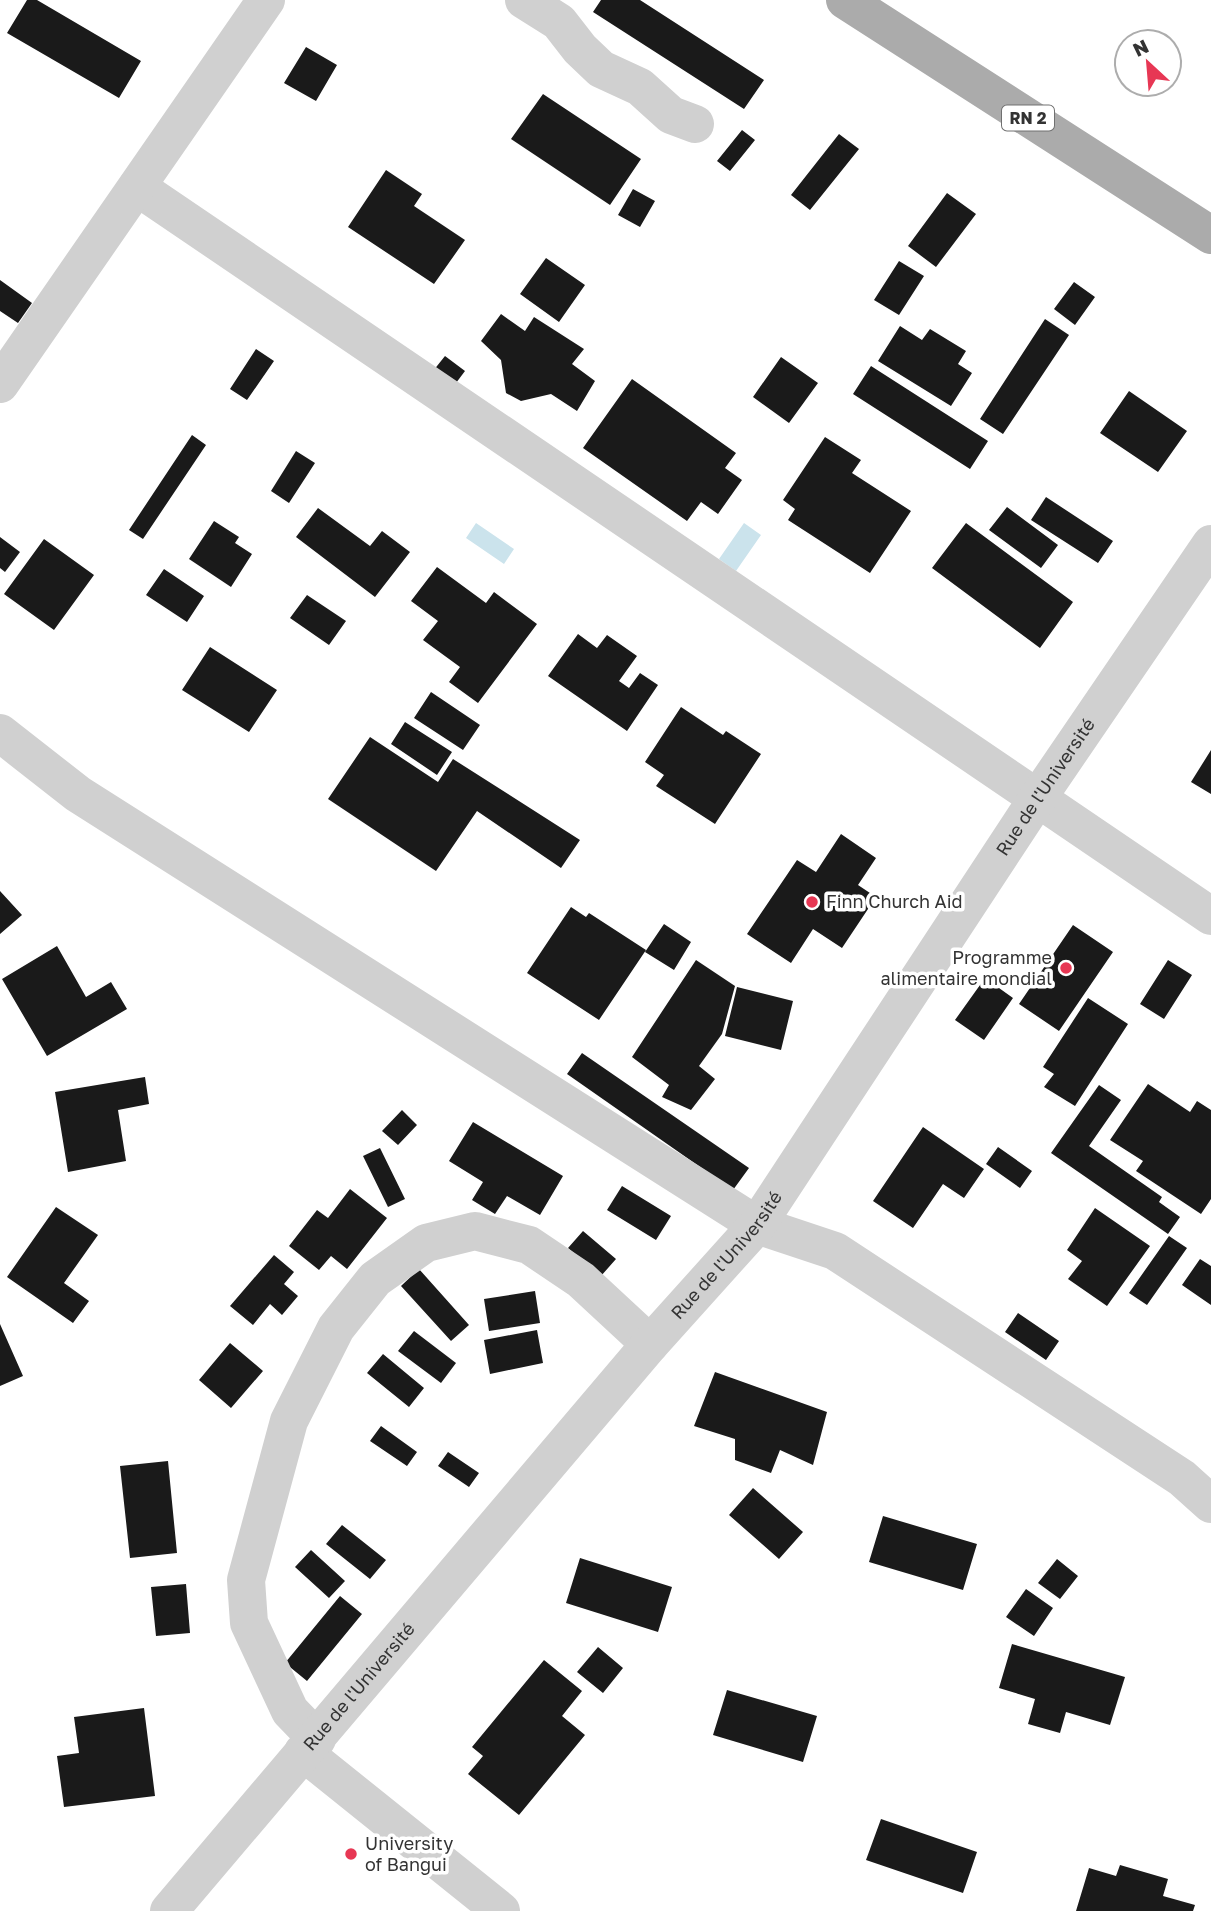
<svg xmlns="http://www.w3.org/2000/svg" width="1211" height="1911" font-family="'Golos Text',sans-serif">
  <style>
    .water { fill: #cbe3ec }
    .building { fill: #1a1a1a }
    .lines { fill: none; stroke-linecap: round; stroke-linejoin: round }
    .minor { stroke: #d0d0d0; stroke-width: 38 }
    .major { stroke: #ababab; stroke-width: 38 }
    .poi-dot { fill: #e73754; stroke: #fff; stroke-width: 2.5 }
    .labels { text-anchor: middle; stroke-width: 7; stroke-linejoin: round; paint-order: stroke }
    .shield { fill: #fff; stroke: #707070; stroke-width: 2 }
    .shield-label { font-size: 16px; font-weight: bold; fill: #333 }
    .street-label { font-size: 18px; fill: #333; stroke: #fff }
    .poi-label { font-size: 18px; fill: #333; stroke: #fff; text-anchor: start }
  </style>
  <rect width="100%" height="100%" fill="#fff"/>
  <path class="water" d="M476,523L514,549L504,564L466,538Z
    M744,523L761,535L736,571L719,559Z"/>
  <path class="building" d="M27,0H37L141,61L119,98L7,33Z
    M601,0H640L764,80L744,109L593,12Z
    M306,47L337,65L316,101L284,83Z
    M543,94L641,159L610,205L511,139Z
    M742,130L755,140L730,171L717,161Z
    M839,134L859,149L810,210L791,195Z
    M386,170L422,194L414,206L465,240L434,284L348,227Z
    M633,189L655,201L640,227L618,215Z
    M947,193L976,214L936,267L908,246Z
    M546,258L585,285L559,322L520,294Z
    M899,261L924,276L899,315L874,300Z
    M0,280L32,303L18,323L0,311Z
    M1074,282L1095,297L1075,325L1054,309Z
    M501,314L525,331L534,317L584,349L572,364L595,381L577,411L551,394L521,401L506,393L501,360L481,341Z
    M1045,319L1069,335L1003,434L980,419Z
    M900,326L922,340L930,329L966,351L958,364L972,373L951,406L878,361Z
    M256,349L274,361L247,400L230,389Z
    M445,356L465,371L450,391L429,376Z
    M781,357L818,383L789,423L753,397Z
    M871,366L988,441L970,469L853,394Z
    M632,379L736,453L725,468L742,480L718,514L701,502L687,521L583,448Z
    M1129,391L1187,431L1158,472L1100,433Z
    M192,435L206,445L143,539L129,530Z
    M825,437L861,460L852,473L911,511L870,573L788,520L795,509L783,500Z
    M296,451L315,463L289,503L271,491Z
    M1046,497L1113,541L1098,563L1031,520Z
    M1007,507L1058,545L1041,568L989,530Z
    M318,508L370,546L382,531L410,552L375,597L296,537Z
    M214,521L239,537L235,543L252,554L231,587L189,559Z
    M966,523L1073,602L1040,648L932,568Z
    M0,537L20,552L5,572L0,568Z
    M44,539L94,575L54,630L4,594Z
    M437,567L486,603L494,592L537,624L478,703L449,682L460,667L423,640L438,621L411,601Z
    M164,569L204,596L187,622L146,595Z
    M307,595L346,621L329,645L290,618Z
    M578,634L597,648L607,635L637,656L619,681L629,688L640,673L658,685L627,731L548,676Z
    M210,647L277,690L249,732L182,690Z
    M431,692L480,725L463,750L414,718Z
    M681,707L723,735L726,731L761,754L715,824L656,786L664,775L645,762Z
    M405,722L452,752L437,775L391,744Z
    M370,737L438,782L453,759L580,840L561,868L477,811L436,871L328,799Z
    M1211,750V794L1191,782Z
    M841,834L876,858L858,885L876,897L842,948L813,929L791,963L747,934L797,860L816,872Z
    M0,891L22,915L0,934Z
    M571,907L586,917L589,913L646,950L599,1020L527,973Z
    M664,924L691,942L674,970L645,952Z
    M1073,925L1113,952L1059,1031L1019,1004Z
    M57,946L86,997L111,982L127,1009L47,1056L2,979Z
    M696,960L735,986L722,1034L699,1066L715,1079L691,1110L662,1097L669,1085L632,1057Z
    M1168,960L1192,975L1164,1019L1140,1004Z
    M985,978L1013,998L984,1040L955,1020Z
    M737,987L793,1001L781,1050L725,1036Z
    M1088,998L1128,1024L1075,1106L1044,1087L1054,1074L1043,1067Z
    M582,1053L749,1168L733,1190L567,1074Z
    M145,1077L149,1104L118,1110L126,1161L68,1172L55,1092Z
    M1148,1084L1190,1112L1197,1101L1211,1110V1199L1201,1214L1136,1171L1143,1161L1110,1140Z
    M1099,1085L1121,1100L1089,1146L1162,1197L1159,1202L1180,1217L1168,1234L1051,1153Z
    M402,1110L417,1125L398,1145L382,1131Z
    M473,1122L563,1176L540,1215L507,1196L495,1214L472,1200L483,1182L449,1161Z
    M923,1127L984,1169L964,1198L943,1184L913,1228L873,1201Z
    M998,1147L1032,1171L1020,1188L986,1164Z
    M380,1148L405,1199L388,1207L363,1156Z
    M622,1186L671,1216L656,1240L607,1210Z
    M350,1189L387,1218L347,1269L331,1256L319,1270L289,1246L317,1210L328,1218Z
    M56,1207L98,1235L64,1283L89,1301L73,1323L7,1277Z
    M1095,1208L1150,1246L1107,1306L1068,1279L1082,1261L1067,1250Z
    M583,1231L616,1259L601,1276L568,1248Z
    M1169,1236L1187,1248L1147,1305L1129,1293Z
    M274,1255L294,1272L284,1284L298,1296L282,1315L270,1304L253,1325L230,1306Z
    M1200,1259L1211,1266V1305L1182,1285Z
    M419,1269L469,1325L451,1341L401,1286Z
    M535,1291L540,1323L489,1331L484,1299Z
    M1018,1313L1059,1341L1046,1360L1005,1332Z
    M0,1324L23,1376L0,1386Z
    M537,1330L543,1363L490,1374L484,1340Z
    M414,1331L456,1363L441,1383L398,1351Z
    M230,1343L263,1371L231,1408L199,1380Z
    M383,1354L424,1388L409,1407L367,1373Z
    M715,1372L827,1412L813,1465L780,1450L771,1473L735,1460V1439L694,1426Z
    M381,1426L417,1452L407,1466L370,1441Z
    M448,1452L479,1473L469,1487L438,1466Z
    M168,1461L177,1553L130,1558L120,1466Z
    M753,1488L803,1532L779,1559L729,1515Z
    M883,1516L977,1544L963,1590L869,1562Z
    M342,1525L386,1560L370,1579L326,1544Z
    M311,1550L345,1581L329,1598L295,1567Z
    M580,1558L672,1587L658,1632L566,1603Z
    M1057,1559L1078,1576L1060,1599L1038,1583Z
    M186,1584L190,1633L156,1636L151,1587Z
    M1026,1589L1053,1608L1034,1636L1006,1617Z
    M340,1596L362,1614L307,1681L285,1663Z
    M1012,1644L1125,1677L1110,1725L1066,1712L1060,1733L1028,1724L1035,1699L999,1688Z
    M598,1647L623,1668L603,1693L577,1672Z
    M544,1660L582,1691L562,1716L585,1735L519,1815L468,1774L483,1756L472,1747Z
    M727,1690L817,1716L803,1762L713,1735Z
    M144,1708L155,1796L64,1807L57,1756L79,1753L74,1717Z
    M881,1819L977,1852L963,1893L866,1860Z
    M1120,1865L1168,1879L1163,1896L1195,1905L1193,1911H1076L1089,1868L1116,1876Z"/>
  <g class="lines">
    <g class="minor">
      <path d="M524,0L559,22L580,49L601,69L640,87L671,115L695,124"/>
      <path d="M137,187L1211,916"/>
      <path d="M0,384L266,0"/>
      <path d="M0,733L78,794L757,1225L835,1251L1182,1478L1211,1504"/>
      <path d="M317,1739L290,1711L249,1623L246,1580L289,1421L336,1328L375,1279L426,1243L475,1231L529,1245L581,1280L650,1344"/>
      <path d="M303,1752L501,1911"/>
      <path id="s1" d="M169,1911L650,1344L757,1225L1037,799L1211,544"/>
    </g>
    <path class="major" d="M845,0L1211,235"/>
  </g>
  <g class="poi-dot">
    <circle cx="812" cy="902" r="7"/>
    <circle cx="1066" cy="968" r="7"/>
    <circle cx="351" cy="1854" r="7"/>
  </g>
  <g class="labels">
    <rect class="shield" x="1002" y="105.5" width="52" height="25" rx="5"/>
    <g class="shield-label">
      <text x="1028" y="124">RN 2</text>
    </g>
    <g class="street-label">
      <text dy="6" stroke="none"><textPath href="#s1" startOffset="1428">Rue de l'Université</textPath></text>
      <text dy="6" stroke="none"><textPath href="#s1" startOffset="861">Rue de l'Université</textPath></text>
      <text dy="6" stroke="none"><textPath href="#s1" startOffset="294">Rue de l'Université</textPath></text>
    </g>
    <g class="poi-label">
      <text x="826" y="908">Finn Church Aid</text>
      <text x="1052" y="964" text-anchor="end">Programme<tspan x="1052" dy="21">alimentaire mondial</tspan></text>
      <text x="365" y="1850">University<tspan x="365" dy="21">of Bangui</tspan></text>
    </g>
  </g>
  <g transform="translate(1148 63) rotate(334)"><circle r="33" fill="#ffffff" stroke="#adadad" stroke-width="2"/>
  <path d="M0-5L12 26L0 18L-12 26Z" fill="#e73754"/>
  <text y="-10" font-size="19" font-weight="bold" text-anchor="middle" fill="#333333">N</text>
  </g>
</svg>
